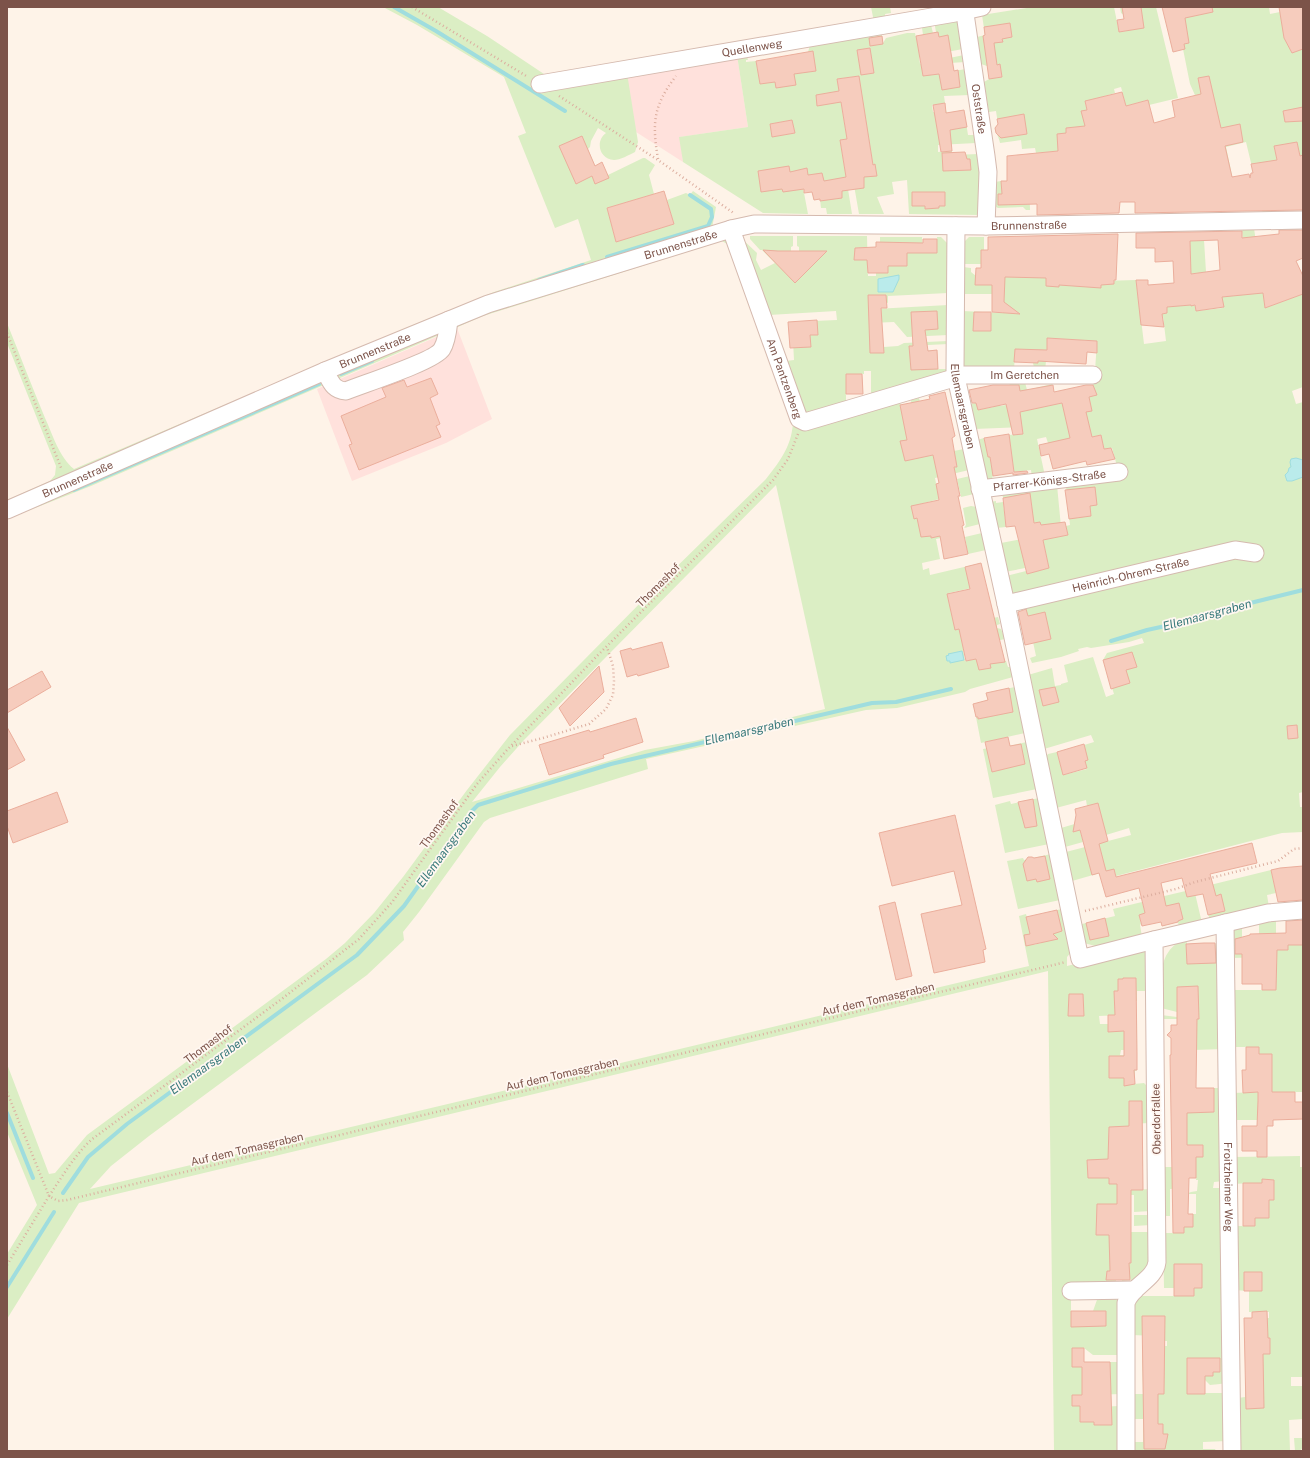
<svg xmlns="http://www.w3.org/2000/svg" width="1310" height="1458" font-family="'Public Sans',sans-serif">
  <style>
    .commercial { fill: #ffe1dc }
    .green { fill: #dbeec4; fill-rule: evenodd }
    .water { fill: #baebeb; stroke: #9fddde }
    .lines { fill: none; stroke-linecap: round; stroke-linejoin: round }
    .stream { stroke: #9fddde; stroke-width: 4 }
    .building { fill: #f6ccbd; stroke: #ebae9c; fill-rule: evenodd }
    .minor-casing { stroke: #d5baaf; stroke-width: 19 }
    .path { stroke: #dcae9f; stroke-width: 2.5; stroke-dasharray: 1 3; stroke-linecap: butt }
    .minor { stroke: #fff; stroke-width: 17 }
    .labels { text-anchor: middle; stroke-width: 3.5; stroke-linejoin: round; paint-order: stroke }
    .street-label { font-size: 11px; fill: #7c5349; stroke: #fff7f1 }
    .water-label { font-size: 12px; font-style: italic; fill: #38797b; stroke: #fff7f1 }
  </style>
  <rect width="100%" height="100%" fill="#fef3e8"/>
  <path class="commercial" d="M737,54L748,127L680,137L683,162L636,132L626,73Z
    M457,328L492,419L446,443L352,481L317,389Z"/>
  <path class="green" d="M383,7H438L487,36L550,78L874,22L871,7H890L891,13L885,14L887,28L881,30L883,43L886,38L907,33H915L917,42L924,41L922,28H921L923,24L930,21L933,33L936,32L934,21L957,17L963,49L919,57L920,64L964,55L965,62L950,63L922,69L923,76L966,69L970,95L944,96L945,103L932,105L933,112L946,110L947,113L964,110L968,135H977L976,143L938,145V152L952,151V155L979,154L980,175L979,215L909,214L907,180L892,182L894,194L877,197L884,214H859L851,168L873,164L858,76L837,79L847,139L840,140L852,214H827L826,208H821L820,199L814,200L811,183L801,177L808,214L763,213L683,162L679,137L748,127L737,55L627,73L638,142L635,152C629,155 620,160 614,160C599,159 595,141 606,133L598,128L591,141L590,147L588,149L595,166L608,175L643,158H645L655,165L649,175L654,194L607,208L616,242L674,224L667,200L686,193L690,195L693,191L716,207L712,228L740,237L757,253L756,260L761,270L775,263L762,250H760L750,239V236H793V246L791,247V255H799V247L797,246V236H867L868,276H876V243L880,242V237H922L923,253H937V237H941L949,245L948,293L888,296V303L886,302L875,309L948,305V335L907,337L894,322L870,323V348L898,346L904,343L948,341V344L909,346L910,352L937,350L938,369H948V373L871,398V371H864V374H862L863,394H846V405L899,398L902,410L912,408L911,400L919,398L923,414L909,446L912,459L964,449L969,470L935,478L939,499L917,505L920,518L945,535L964,531V533L936,539L940,559L922,563L923,570L929,568L930,575L981,563L985,585L949,593L951,600L979,621L998,617L1000,624L997,625V628L1001,629L1005,639L963,648L965,661L976,659L1006,661L1008,667H1011L1013,677L970,689L965,692L897,708L866,710L646,759L648,769L490,818L484,822L419,912L403,932L404,940L367,975L149,1136L111,1166L90,1189L1029,966L1019,916L1026,914L1033,945L1041,943L1039,936L1061,931L1057,910L1062,909L1072,951L1067,957V966L1142,948L1147,953L1148,991H1137V1001H1123V1015L1099,1016L1100,1024H1124V1021H1137V1050H1121L1120,1055L1137,1056V1070L1135,1071V1078H1124V1085L1144,1083L1149,1088L1150,1123L1129,1124V1133L1109,1134V1141L1142,1143L1143,1166H1118L1109,1178V1184H1130V1190L1151,1189V1211L1134,1212V1195H1127L1117,1210H1097L1096,1234L1119,1232H1151V1264L1132,1282L1130,1278V1280L1122,1281V1280H1116V1282L1071,1286V1311H1093L1098,1297H1114L1120,1303V1355H1093L1084,1348H1072V1367H1082V1362H1120L1121,1394L1091,1395V1407L1121,1406L1122,1451H1054L1048,971L79,1203L7,1319V1254L37,1205L7,1132V1064L49,1174L55,1173L87,1135L326,959L345,943L374,913L403,877L467,790L510,735L654,589L766,479C781,460 793,444 793,419L732,247L722,241L483,316L91,486L7,519V500L50,481L55,475L56,466L7,343V323C20,355 32,387 45,418C53,435 59,457 74,469L408,327L494,292L591,260L578,219L555,228L518,136L526,133L504,77L417,25ZM811,42L808,52L790,55L793,74L760,84L756,61L746,62V60H748L746,53ZM792,120L795,133L772,137L770,124ZM836,311L837,320L792,322L794,360L786,361L769,315ZM776,485L825,709L694,741L645,750L472,802L500,767L524,740Z
    M1033,7H1114L1119,32L1126,31L1124,15L1121,13L1120,7H1156L1178,98L1149,105L1147,100L1126,106L1121,87L1114,89L1115,93L1085,102L1087,110L1082,111L1087,131L1068,150L1036,153L1035,148L1022,149L1021,140L1000,143C999,137 996,134 995,128L998,124L996,111L989,112L984,82L989,79L1002,77L1000,65L987,66L981,64L977,37L985,35L982,15Z
    M1193,7H1269L1270,14L1280,12L1282,24L1299,25L1283,34L1284,38L1292,53L1303,49V155L1300,156L1297,142L1274,147L1277,160L1268,181L1276,213H1263L1246,142L1226,147L1240,213L1232,178L1190,84L1183,49L1184,44L1189,43L1188,38L1183,39L1177,19Z
    M1029,174L1030,210H1026L1023,207L998,208L994,206L995,182L1001,181L1002,194L999,205Z
    M1254,228L1265,308L1303,294V387L1292,391L1296,404L1303,402V792L1299,793L1300,807H1303V832L1282,833L1116,876L1114,869L1072,881L1066,852L1131,835L1129,828L1106,835L1087,806L1086,800L1056,808L1045,758L1048,754L1057,752L1063,775L1087,769L1081,746L1094,742L1091,735L1044,749L1028,675L1052,668L1055,686L1061,685V684L1068,682L1064,665L1093,657L1106,697L1114,694L1103,660L1107,653L1144,643L1142,638L1129,642L1091,648L1087,647L1078,649L1079,651L1061,657L1032,663L1030,658L1036,656L1026,609L1027,604L1019,605L1014,612L1006,576L1026,571L1027,574L1049,568L1043,540L1068,535L1066,526L1070,525L1066,486L1120,477L1112,448L1104,449L1101,435L1082,439L1076,451L1048,443L1046,437L1037,439L1045,476L1032,478L1031,470L1014,472L1009,435L1023,434L1022,427L974,429L969,404L976,403L978,410L993,407L997,394L1000,406L1006,405L1002,388L1010,386L1008,379L1024,378L1027,390L1052,384L1056,403L1096,395L1091,378L1095,371L1097,341L1048,338L1045,372H1035L1033,363L1038,350L1015,349L1014,372L962,369L963,311L1003,313L1004,292L992,294H962L963,267L971,268V272L976,276L998,267L1102,281L1136,280L1139,307L1147,315L1167,313V307L1191,302V306H1195L1196,311L1223,308L1222,297L1247,294L1242,229ZM1163,316L1166,341L1144,344L1141,319Z
    M969,237H984V250H981V264H963V243Z
    M1204,240L1206,272L1191,274L1190,241Z
    M984,438L988,457H990L993,476L990,482L985,479L977,440Z
    M970,476L974,494L961,497L957,479Z
    M1057,485L1061,527L1041,529L1040,522L1024,524L1032,506L1030,495L1003,498L1002,491Z
    M996,501V503L1003,502L1006,527L996,528L990,502Z
    M971,506L977,507L980,524L964,528L966,525L963,508Z
    M982,533L986,550L968,554L965,537Z
    M1022,539L1025,568L1005,572L1001,543Z
    M1015,687L1025,733L981,743L976,717L991,714L986,693Z
    M1027,742L1037,789L993,798L983,749L999,746V748Z
    M1039,798L1049,844L1005,853L995,805L1010,801L1011,804Z
    M1078,823L1083,842L1065,847L1061,828Z
    M1051,854L1060,900L1018,909L1007,861L1023,858L1024,860Z
    M1271,870L1276,893L1267,895L1269,907L1210,921L1202,887Z
    M1194,889L1202,923L1179,928L1178,922L1162,926L1156,898Z
    M1142,902L1145,913L1139,915L1141,924L1140,925L1142,937L1099,947L1084,943L1080,925L1082,924L1115,916L1113,909Z
    M1276,917V950H1288V945H1303V1092H1269L1258,1120H1232V1093L1262,1092V1086H1272V1054H1259V1047H1231L1230,990H1276V984L1270,964H1277V957L1230,958V931L1242,925V939L1259,944V921Z
    M1186,938L1187,944L1215,943L1216,945L1222,942L1223,1049L1193,1050L1195,1019H1161V1015L1177,1017V1012L1161,1008C1161,980 1156,951 1186,938Z
    M1185,1088H1223L1224,1181L1214,1182L1213,1188H1223L1227,1383L1220,1384L1210,1385L1205,1380V1393H1227V1441L1203,1442V1449H1215L1216,1451H1133V1442H1143V1419H1133V1394H1143L1142,1346H1167V1341H1164L1157,1336L1132,1335V1303L1138,1296H1174V1288H1164L1163,1233H1173V1227H1193V1214H1196V1194H1186L1191,1192L1197,1191L1198,1180H1196V1164L1172,1158Z
    M1300,1156V1167H1303V1228H1302L1303,1243V1377H1291V1386H1303V1419L1289,1420L1290,1451H1236L1238,1398L1245,1397V1378L1263,1377V1345L1268,1338L1267,1318H1269V1312H1249V1291L1234,1290L1237,1226H1249L1254,1183L1232,1184V1157Z
    M1163,1167H1172L1188,1188L1170,1189V1216H1163Z
    M1134,1215H1151V1225L1134,1226Z
    M1294,1438H1303V1447L1300,1451H1295Z"/>
  <path class="water" d="M899,275V279L893,292H878V279Z
    M1296,458L1303,460V477L1292,481H1287L1285,475L1288,472L1289,468L1291,467L1290,462L1291,459Z
    M962,651L964,660L950,663V661H947L946,656L949,655L948,654Z"/>
  <g class="lines">
    <path class="stream" d="M394,7L436,31L565,111
      M607,257L708,226L712,217L711,209L690,195
      M539,280L583,265
      M341,374L372,361
      M74,490L319,384
      M1111,641L1147,630L1193,620L1198,616L1303,590
      M7,1113L33,1178
      M63,1193L88,1157L127,1124L357,955L404,906L471,812L478,805L611,764L872,703L896,702L951,689
      M7,1287L54,1212"/>
  </g>
  <path class="building" d="M1122,7H1141L1144,28L1119,32L1117,20L1124,19Z
    M1162,7H1212L1213,12L1185,18L1189,43L1184,44L1185,49L1173,52Z
    M1279,7H1303V49L1292,53L1284,38Z
    M1010,23L1012,37L1002,39L1003,42L994,43L997,65L1000,64L1002,77L989,79L983,36L985,35L984,27Z
    M938,32L939,37L948,35L954,71L958,70L960,87L942,90L939,74L923,76L916,36Z
    M882,36L883,44L870,46L869,38Z
    M870,48L874,73L861,75L857,50Z
    M813,51L816,71L794,74L796,85L776,88L775,82L760,84L756,61Z
    M859,76L873,165L875,164L877,176L864,177V188L842,191V198L820,201V199L814,200L812,192L804,193V189L783,192L782,189L761,192L758,171L789,166L790,172L807,168L808,175L822,173L824,181L846,177L840,140L847,139L841,102L817,106L816,95L839,91L837,79Z
    M1209,76L1221,128L1240,124L1243,142L1225,146L1232,177L1249,174L1250,178L1251,173H1253L1251,164L1277,160L1274,146L1297,142L1300,156L1303,155V210L1135,213V202H1120L1119,213L1037,215V204L998,205V194H1002L1001,181H1007V156L1058,151L1057,134L1066,133V128L1085,126L1081,111L1087,110L1085,101L1122,92L1126,106L1148,100L1154,123L1175,117L1172,101L1201,94L1198,78Z
    M945,103L946,113L964,110L967,127L950,130L952,151L941,152L933,105Z
    M1303,107V121L1285,122L1283,111Z
    M1024,114L1027,134L1001,138L996,133L995,128L998,124L997,119Z
    M792,120L795,133L772,137L770,124Z
    M582,136L595,166L602,162L609,178L595,184L592,176L576,184L559,146Z
    M965,152L967,159H970L971,170L943,171L942,153Z
    M664,191L674,224L616,242L607,208Z
    M912,192H945V206H939V208L925,209V206H912Z
    M1279,230H1303V258L1296,261L1303,276V294L1265,308L1263,293L1222,297L1224,307L1196,311L1195,305L1191,306V305L1167,307V313L1162,314L1164,327L1141,325L1136,280H1148V285L1174,283L1173,261L1155,262V248H1136V233L1242,231V238L1279,234ZM1218,240L1220,270L1191,274L1190,241Z
    M1118,234L1116,280H1114V284L1101,285V288L1059,285V287L1046,286V278L1005,277L1004,302L1020,314L992,312V285H975L976,268H981V250H988V237Z
    M923,239H937V253H907V266H888V273H868L867,260H854L855,248L876,247V242L923,243Z
    M763,250L778,251H827L795,283Z
    M868,295H886L887,308H881L884,353H870Z
    M937,311L938,329L925,330L928,351L937,350L938,369L911,370L909,346H913L911,312Z
    M974,312H991V331H973Z
    M817,320L818,335H810L811,347L790,348L788,322Z
    M1047,338L1097,341V353L1087,352L1086,364L1038,361V363L1014,362L1015,349L1047,350Z
    M846,374H862L863,394H846Z
    M431,378L438,394L430,398L440,424L436,426L441,437L359,470L349,445L352,444L341,416L386,397L382,388L404,380L407,387Z
    M993,385H1019L1020,391L1053,385L1054,392L1086,385H1093L1097,395L1089,397L1092,411L1086,412L1092,437L1101,435L1104,449L1111,448L1115,459L1087,465L1086,461L1053,469L1049,454L1041,456L1039,445L1070,438L1062,403L1020,412L1023,434L1013,435L1006,404L978,410L976,403H972L969,390Z
    M945,392L955,436L952,438L957,467H954L960,496H958L964,525L962,526L968,554L944,559L940,536L931,538V536L921,537L917,518L914,519L911,506L939,500L936,484L939,483L933,455L905,461L900,441L907,440L900,405L930,399L929,396Z
    M1009,434L1014,472L1027,471L1028,473L1013,475V473L993,476L990,457H988L984,438Z
    M1095,487L1097,505L1090,506L1091,516L1069,519L1065,490Z
    M1030,493L1034,523L1040,522L1041,525L1065,522L1068,535L1043,540L1049,568L1027,574L1015,526L1006,527L1003,498Z
    M981,563L1005,662L990,664L991,668L979,670L976,659L966,661L959,629L955,630L947,594L970,589L965,567Z
    M1026,609L1028,616L1045,612L1051,639L1025,645L1018,612Z
    M662,642L669,667L638,676L637,674L627,677L620,651L631,648L632,650Z
    M1132,652L1137,667L1126,670L1130,683L1111,689L1103,660Z
    M599,666L604,692L570,726L559,708Z
    M42,671L51,687L7,713V690Z
    M1055,687L1059,702L1043,706L1039,690Z
    M1009,688L1013,712L978,719V717H976L973,704L988,700L986,693Z
    M636,718L643,742L603,755L604,758L549,775L539,745L589,730L590,732Z
    M1297,725L1298,738L1288,739L1287,726Z
    M7,727L25,760L7,770Z
    M1008,737L1010,746L1021,744L1025,764L992,772L985,742Z
    M1084,744L1088,760L1085,761L1087,768L1063,775L1057,752Z
    M57,792L68,822L13,843L7,826V811Z
    M1033,799L1037,826L1025,828L1018,802Z
    M1098,803L1108,841L1099,844L1106,871L1114,869L1116,877L1252,843L1257,863L1210,874L1216,896L1221,894L1225,911L1208,915L1203,894L1187,897L1182,878L1161,883L1166,906L1179,903L1183,919L1178,921V922L1162,926L1161,922L1142,926L1139,915L1145,913L1139,888L1106,897L1099,873L1092,875L1080,830L1073,832L1076,815L1075,809Z
    M955,815L986,949L983,950L985,962L934,973L921,914L962,905L954,871L892,886L879,833Z
    M1045,856L1050,879L1037,882L1036,879L1027,881L1023,864L1028,857H1032L1034,858Z
    M1303,866V900L1278,902L1271,870L1280,868Z
    M895,902L912,976L896,980L879,906Z
    M1057,910L1062,931L1053,934L1058,939L1026,946L1024,935L1030,934L1026,917Z
    M1105,918L1109,936L1090,940L1086,923Z
    M1303,920V945H1288V950H1277L1276,990H1262V984H1242V954H1235V939L1250,935V934L1286,933V921Z
    M1204,943H1215L1216,963L1187,964L1186,944Z
    M1123,978H1136L1137,1054V1070H1134L1135,1084L1124,1086V1078H1109V1056H1124V1031L1108,1032V1015H1115L1114,991H1118V979H1123Z
    M1198,986L1199,1019H1197L1196,1088H1214V1112L1187,1113V1145H1203V1157H1196V1178H1189L1188,1214H1193V1227H1184V1233H1173L1170,1055H1171V1038L1167,1035L1171,1031V1025H1177V987Z
    M1069,994H1083L1084,1016H1068Z
    M1246,1047H1259V1054H1272V1092H1295V1102H1303V1119L1273,1120V1126H1267V1157H1257V1151H1242V1126H1257L1258,1101V1092L1243,1093L1242,1070H1246Z
    M1129,1101H1142L1143,1190H1131V1263H1129L1130,1280H1106L1107,1271H1110L1109,1235H1096L1097,1204H1117V1184H1109V1178H1088L1087,1160L1108,1159L1109,1127L1129,1126Z
    M1262,1179L1274,1180V1200H1269V1218H1255V1226H1243V1183H1262Z
    M1174,1264H1202V1288H1194V1296H1174Z
    M1244,1272H1262V1291H1244Z
    M1071,1311H1106V1326L1071,1327Z
    M1267,1311L1268,1338H1270V1354H1263L1264,1408L1246,1409L1244,1318H1252V1312Z
    M1142,1316H1165L1164,1394H1158V1424H1163V1434H1168L1165,1449H1144Z
    M1072,1348H1084V1362H1110L1112,1425H1094V1422H1080V1406H1072V1395H1082V1367H1072Z
    M1187,1358H1220V1372H1213V1376H1205V1394H1187Z"/>
  <g class="lines">
    <g class="minor-casing">
      <g id="minor">
        <path id="s1" d="M964,7L986,156L988,172L986,226"/>
        <path id="s2" d="M540,84L955,13L982,7"/>
        <path id="s3" d="M956,226L955,370L956,377L1006,604L1080,959L1154,940"/>
        <path id="s4" d="M731,229L799,419L805,422L964,375H1093"/>
        <path d="M325,371C331,382 333,390 346,391C363,384 435,361 442,349C447,341 448,329 449,320"/>
        <path id="s5" d="M980,489L1119,472"/>
        <path id="s6" d="M7,510L325,371L488,304L731,229L754,224L986,226L1303,220"/>
        <path id="s7" d="M1006,604L1235,550L1255,553"/>
        <path id="s8" d="M1225,923L1232,1451"/>
        <path d="M1071,1291L1135,1290"/>
        <path d="M1126,1451V1303C1131,1286 1155,1280 1157,1262L1154,940L1268,913L1303,910"/>
      </g>
    </g>
    <path class="path" d="M412,7L528,77
      M559,96L658,160L735,214
      M658,159C652,123 653,106 676,76
      M7,333L62,470
      M798,434L788,459L773,480L598,655L507,750L477,784L393,901L359,939L283,998L91,1140C74,1156 62,1177 49,1196L58,1201L67,1200L1066,962
      M512,746L543,738L589,724L606,709L613,695L614,681L613,666L607,647
      M1085,911L1176,889L1195,882L1278,861L1294,849L1303,848
      M7,1092L49,1196L7,1265"/>
    <use href="#minor" class="minor"/>
  </g>
  <g class="labels">
    <g class="street-label">
      <text dy="4" stroke="none"><textPath href="#s2" startOffset="215">Quellenweg</textPath></text>
      <text dy="4" stroke="none"><textPath href="#s1" startOffset="103">Oststraße</textPath></text>
      <text dy="4" stroke="none"><textPath href="#s6" startOffset="1076">Brunnenstraße</textPath></text>
      <text dy="4" stroke="none"><textPath href="#s6" startOffset="725">Brunnenstraße</textPath></text>
      <text dy="4" stroke="none"><textPath href="#s6" startOffset="401">Brunnenstraße</textPath></text>
      <text dy="4" stroke="none"><textPath href="#s4" startOffset="435">Im Geretchen</textPath></text>
      <text dy="4" stroke="none"><textPath href="#s4" startOffset="159">Am Pantzenberg</textPath></text>
      <text dy="4" stroke="none"><textPath href="#s3" startOffset="181">Ellemaarsgraben</textPath></text>
      <text dy="4" stroke="none"><textPath href="#s6" startOffset="77">Brunnenstraße</textPath></text>
      <text dy="4" stroke="none"><textPath href="#s5" startOffset="70">Pfarrer-Königs-Straße</textPath></text>
      <text dy="4" stroke="none"><textPath href="#s7" startOffset="128">Heinrich-Ohrem-Straße</textPath></text>
      <text transform="translate(658 585) rotate(-45)" y="4">Thomashof</text>
      <text transform="translate(439 824) rotate(-54)" y="4">Thomashof</text>
      <text transform="translate(878 999) rotate(-13)" y="4">Auf dem Tomasgraben</text>
      <text transform="translate(208 1044) rotate(-37)" y="4">Thomashof</text>
      <text transform="translate(562 1074) rotate(-13)" y="4">Auf dem Tomasgraben</text>
      <text transform="translate(1156 1119) rotate(-91)" y="4">Oberdorfallee</text>
      <text transform="translate(247 1149) rotate(-13)" y="4">Auf dem Tomasgraben</text>
      <text dy="4" stroke="none"><textPath href="#s8" startOffset="264">Froitzheimer Weg</textPath></text>
    </g>
    <g class="water-label">
      <text transform="translate(1207 615) rotate(-15)" y="4">Ellemaarsgraben</text>
      <text transform="translate(749 731) rotate(-13)" y="4">Ellemaarsgraben</text>
      <text transform="translate(446 849) rotate(-54)" y="4">Ellemaarsgraben</text>
      <text transform="translate(208 1065) rotate(-36)" y="4">Ellemaarsgraben</text>
    </g>
  </g>
  <rect width="1310" height="1458" fill="none" stroke="#7c5349" stroke-width="16"/>
</svg>
